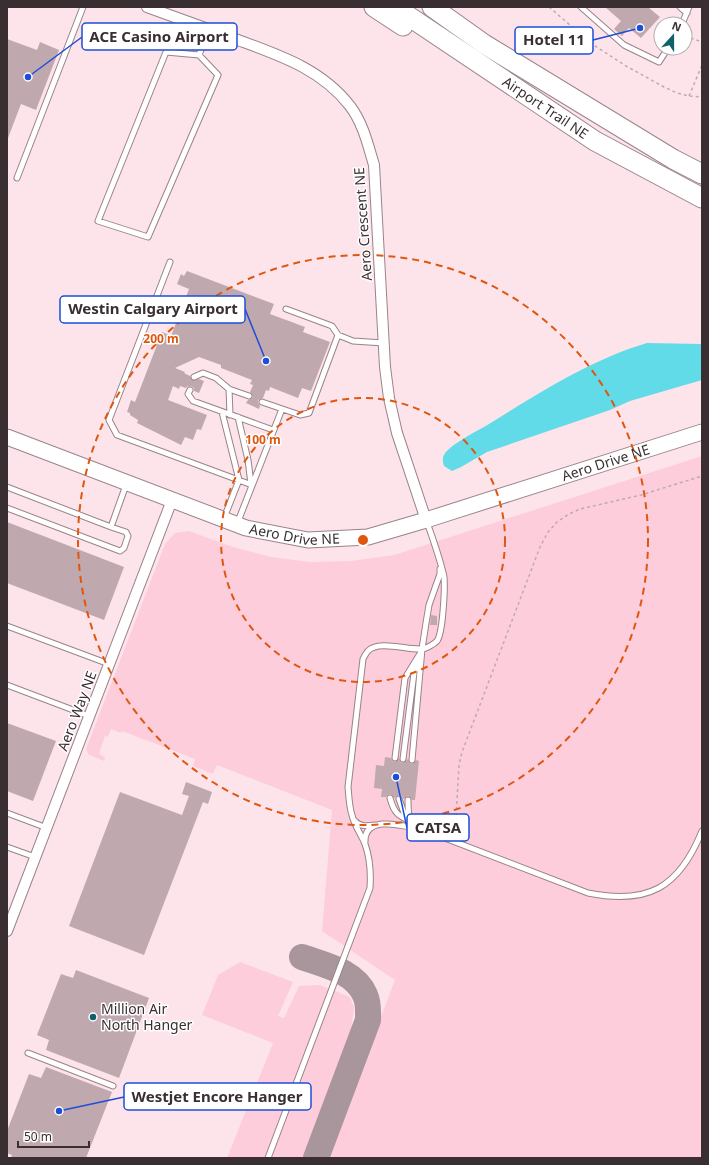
<svg xmlns="http://www.w3.org/2000/svg" width="709" height="1165" font-family="'Noto Sans',sans-serif">
  <style>
    .green { fill: #fecddb }
    .water { fill: #61dbe7 }
    .lines { fill: none; stroke-linecap: round; stroke-linejoin: round }
    .taxiway { stroke: #a9969c; stroke-width: 26 }
    .building { fill: #c0a8af }
    .lane-casing { stroke: #998389; stroke-width: 7 }
    .street-casing { stroke: #998389; stroke-width: 12 }
    .secondary-casing { stroke: #998389; stroke-width: 17 }
    .highway-casing { stroke: #998389; stroke-width: 21 }
    .path { stroke: #beaaaf; stroke-width: 1.5; stroke-dasharray: 3 3; stroke-linecap: butt }
    .lane { stroke: #fff; stroke-width: 5 }
    .street { stroke: #fff; stroke-width: 10 }
    .secondary { stroke: #fff; stroke-width: 15 }
    .highway { stroke: #fff; stroke-width: 19 }
    .ring { fill: none; stroke: #df570e; stroke-width: 2; stroke-dasharray: 7 5 }
    .poi-dot { fill: #116168; stroke: #fff; stroke-width: 1.5 }
    .labels { text-anchor: middle; stroke-width: 3; stroke-linejoin: round; paint-order: stroke }
    .street-label { font-size: 14px; fill: #392f32; stroke: #fff }
    .poi-label { font-size: 14px; fill: #392f32; stroke: #fff; text-anchor: start }
    .centre { fill: #df570e; stroke: #fff; stroke-width: 2 }
    .ring-label { font-size: 12px; text-anchor: middle; font-weight: bold; fill: #df570e; stroke: #fff; stroke-width: 3; stroke-linejoin: round; paint-order: stroke }
    .leader { fill: none; stroke: #1d4ed8; stroke-width: 1.5 }
    .callout-dot { fill: #1d4ed8; stroke: #fff; stroke-width: 1.5 }
    .callout { fill: #fff; stroke: #1d4ed8; stroke-width: 1.5 }
    .callout-label { font-size: 15px; text-anchor: middle; font-weight: bold; fill: #392f32 }
  </style>
  <rect width="100%" height="100%" fill="#fde4eb"/>
  <path class="green" d="M702,456V1158H327L395,980L322,931L332,810L217,765L213,774L193,766L195,759L122,731L121,733L111,729L108,737L105,736L99,754L105,757L104,761L89,755L86,749L165,544L175,533L189,531L233,547L271,557L310,562L351,561L394,555Z
    M240,962L293,982L278,1016L284,1018L299,986L320,985L350,997L354,1008L350,1038L304,1158H227L273,1043L202,1015L218,975Z"/>
  <path class="water" d="M647,343L702,344V380L630,401L610,410L487,452L461,467L452,471L444,466C443,463 442,458 444,455C449,445 479,430 489,424C539,393 590,360 647,343Z"/>
  <g class="lines">
    <path class="taxiway" d="M302,957C324,965 355,971 365,995C369,1003 368,1012 368,1020L316,1158"/>
  </g>
  <path class="building" d="M605,7H648L660,17L641,38L629,28L622,36L614,29L621,21Z
    M7,39L37,50L40,42L59,50L36,110L21,104L8,138Z
    M187,271L274,304L270,314L305,327L303,332L330,342L311,391L302,388L298,398L270,387L269,391L266,390L263,398L258,400V403L260,406L259,409L246,403L248,400L251,399L253,397L250,392L253,385L250,384L252,380L221,368V365L199,357L175,368L185,372L184,373L190,376L192,380L199,379L204,381L199,393L194,391V388L191,386H188L186,388L180,386L179,389L173,386L168,400L207,415L201,430L197,429L193,440L185,437L181,445L137,423L138,420L130,415V413L127,412L131,400L135,402L162,332L171,336L189,289L177,284L181,274L184,276Z
    M7,522L124,567L104,620L7,583Z
    M431,615L437,616V625H430Z
    M7,723L56,741L33,801L7,791Z
    M385,757L391,758L392,761L395,762L399,758L400,762L403,763L408,759L409,762L411,764L414,763L416,760L419,761L415,800H412L411,798L408,796L403,799L402,796L399,795L394,798L391,794L387,795L386,797H381L382,789L374,788L376,765L384,766Z
    M186,782L212,792L208,804L203,802L144,955L69,926L120,792L182,815L189,796L182,794Z
    M76,970L149,998L119,1078L46,1050L49,1040L37,1035L61,974L73,978Z
    M46,1067L112,1092L86,1158H11L12,1155L7,1153V1131L29,1074L41,1078Z"/>
  <g class="lines">
    <g class="lane-casing">
      <path id="lane" d="M581,7L624,45L659,62L668,48
        M680,7L687,13
        M682,24L689,7
        M199,55L218,75L148,237L98,221L166,52L199,55L209,29
        M17,178L83,7
        M170,262L109,420L117,435L252,485
        M338,335L353,341L384,343
        M194,377L203,373L216,378L229,389L249,396
        M229,389L230,415
        M190,390L188,394L193,401L273,430
        M262,402L300,415L309,413L338,335L332,326L286,309
        M222,412L239,480L224,518
        M238,417L248,460L251,484
        M7,487L111,527
        M7,508L120,551L124,548L128,536L126,532L111,527L126,485
        M237,524L282,409
        M7,626L109,664
        M7,685L89,716
        M395,758L405,678L421,652
        M403,759L414,673L419,658
        M412,760L422,649L426,623L429,605L440,574V569
        M390,798C394,813 398,816 412,822
        M399,799L404,813L410,819
        M408,800C408,818 408,820 424,830L588,893C648,905 679,888 702,831
        M7,813L47,828
        M355,821C360,827 368,826 375,825
        M365,842C364,814 404,826 420,829
        M7,847L35,857
        M28,1053L113,1086
        M268,1158L370,888C371,873 370,858 365,844C361,834 354,825 352,815C349,806 349,796 348,787L363,659C364,657 366,653 368,651C378,640 407,650 421,649C426,649 434,644 437,641C443,633 445,588 444,577C440,558 433,540 427,522"/>
    </g>
    <g class="street-casing">
      <path id="street" d="M147,7C175,17 203,27 230,37C275,54 320,67 350,106C363,123 368,145 374,165L385,367L389,398L397,433L426,520
        M7,931L172,500"/>
    </g>
    <g class="secondary-casing">
      <g id="secondary">
        <path id="s1" d="M7,437L246,528L308,540L368,537L426,520L702,432"/>
      </g>
    </g>
    <g class="highway-casing">
      <g id="highway">
        <path d="M374,7L403,26"/>
        <path id="s2" d="M395,7L595,141L702,198"/>
        <path d="M432,7L484,44L673,159L702,174"/>
      </g>
    </g>
    <path class="path" d="M549,7L592,44L626,66L664,87L677,93L689,96L702,97
      M685,36L702,42
      M689,96L702,65
      M455,834L459,765L462,752L540,547L548,532L557,522L569,514L580,509L641,495L702,476"/>
    <use href="#lane" class="lane"/>
    <use href="#street" class="street"/>
    <use href="#secondary" class="secondary"/>
    <use href="#highway" class="highway"/>
  </g>
  <g class="ring">
    <circle cx="363" cy="540" r="142"/>
    <circle cx="363" cy="540" r="285"/>
  </g>
  <circle class="poi-dot" cx="93" cy="1017" r="4"/>
  <g class="labels">
    <g class="street-label">
      <text dy="5" stroke="none"><textPath href="#s2" startOffset="181">Airport Trail NE</textPath></text>
      <text transform="translate(363 224) rotate(-94)" y="5">Aero Crescent NE</text>
      <text dy="5" stroke="none"><textPath href="#s1" startOffset="628">Aero Drive NE</textPath></text>
      <text dy="5" stroke="none"><textPath href="#s1" startOffset="305">Aero Drive NE</textPath></text>
      <text transform="translate(77 711) rotate(-69)" y="5">Aero Way NE</text>
    </g>
    <g class="poi-label">
      <text x="101" y="1014">Million Air<tspan x="101" dy="16">North Hanger</tspan></text>
    </g>
  </g>
  <circle cx="363" cy="540" r="6" class="centre"/>
  <g class="ring-label">
    <text x="161" y="343">200 m</text>
    <text x="263" y="444">100 m</text>
  </g>
  <path class="leader" d="M28 77L82 37M640 28L593 40M266 361L245 309M396 777L407 828M59 1111L124 1097"/>
  <g class="callout-dot">
    <circle cx="28" cy="77" r="4"/>
    <circle cx="640" cy="28" r="4"/>
    <circle cx="266" cy="361" r="4"/>
    <circle cx="396" cy="777" r="4"/>
    <circle cx="59" cy="1111" r="4"/>
  </g>
  <g class="callout">
    <rect x="82" y="23" width="155" height="27" rx="4"/>
    <rect x="515" y="27" width="78" height="27" rx="4"/>
    <rect x="60" y="296" width="185" height="27" rx="4"/>
    <rect x="407" y="814" width="62" height="27" rx="4"/>
    <rect x="124" y="1083" width="187" height="27" rx="4"/>
  </g>
  <g class="callout-label">
    <text x="159" y="42">ACE Casino Airport</text>
    <text x="554" y="45">Hotel 11</text>
    <text x="153" y="314">Westin Calgary Airport</text>
    <text x="438" y="833">CATSA</text>
    <text x="217" y="1102">Westjet Encore Hanger</text>
  </g>
  <rect width="709" height="1165" fill="none" stroke="#392f32" stroke-width="16"/>
  <g transform="translate(673 36) rotate(21)"><circle r="19" fill="#ffffff" stroke="#b0acad"/>
  <path d="M0-3L7 15L0 10L-7 15Z" fill="#116168"/>
  <text y="-6" font-size="11" font-weight="bold" text-anchor="middle" fill="#392f32">N</text>
  </g>
  <path d="M18 1141v6h71v-6" fill="none" stroke="#392f32" stroke-width="2"/>
  <text x="24" y="1141" font-size="12" fill="#392f32" stroke="#ffffff" stroke-width="3" paint-order="stroke">50 m</text>
</svg>
